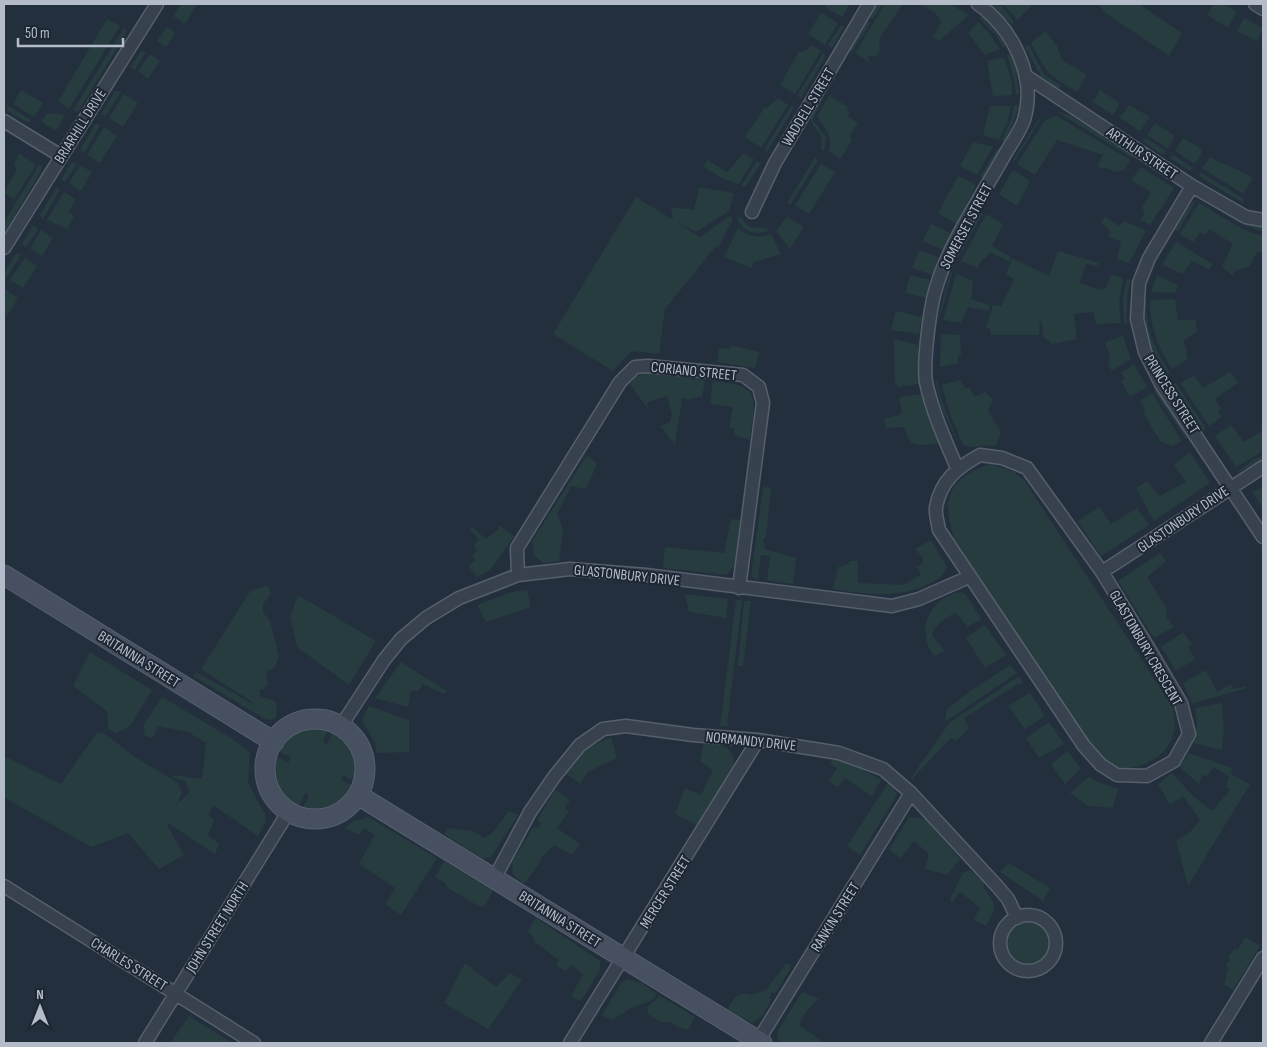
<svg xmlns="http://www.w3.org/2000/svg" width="1267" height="1047" font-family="'Sofia Sans Condensed',sans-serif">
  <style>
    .green { fill: #263c3f }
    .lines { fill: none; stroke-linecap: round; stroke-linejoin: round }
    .street-casing { stroke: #565f6c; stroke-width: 15 }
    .secondary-casing { stroke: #565f6c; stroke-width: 21 }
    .street { stroke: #38414e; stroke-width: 12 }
    .secondary { stroke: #465061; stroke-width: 19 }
    .labels { text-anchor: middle; stroke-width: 4; stroke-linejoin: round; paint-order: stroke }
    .street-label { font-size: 15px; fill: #b4bcc9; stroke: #1d2633 }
  </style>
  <rect width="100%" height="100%" fill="#242f3e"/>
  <path class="green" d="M181,4L197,5L185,24L173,16Z
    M827,4H850L842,17L825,7Z
    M877,4H882L873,19L870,18L867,21L870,23L852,52L849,49Z
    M885,4H903L879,39L880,49L876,57L870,55L867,58L872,64L855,53Z
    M920,4H950L969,15L939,41L933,37L941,22L935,13Z
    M991,4L1002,6L1014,22L1012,25Z
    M1003,4H1029L1032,6L1017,20Z
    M1099,4H1139L1182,33L1169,56L1103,11Z
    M1213,4H1224L1237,12L1228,28L1207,15Z
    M821,13L838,23L825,45L808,34Z
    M982,16L993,25L1006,46L1003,48L996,35L979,18Z
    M1244,18L1263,28L1257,41L1237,31Z
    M107,19L120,26L69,109L58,101Z
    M978,22L989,33L1000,49L985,55L968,33Z
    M841,25L844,27L832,48L828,45Z
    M167,27L175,33L166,47L157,41Z
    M124,28L127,32L78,112L73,110Z
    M1045,31L1057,46L1062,60L1087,75L1077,92C1048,75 1046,73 1031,43Z
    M1028,44L1044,74L1061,86L1058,89L1041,76L1025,47Z
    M811,45L821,51L795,94L780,85L798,53L807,50Z
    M141,51L146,52L135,70L130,67Z
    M823,53L826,56L801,98L797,96Z
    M150,54L160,61L148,79L138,71Z
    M1011,54L1016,67L1019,95L1016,94L1013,76L1007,55Z
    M1004,57L1012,82V95L993,96L987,61Z
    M21,90L43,103L34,117L13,104Z
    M1100,90L1120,103L1113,115L1093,102Z
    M115,91L121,92L105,117L101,114Z
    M823,91L826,93L813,118L814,122L826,137L824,151L821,149L822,136C803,114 809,114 823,91Z
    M124,94L138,103L123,127L109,118Z
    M829,95L848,107L847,110L850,112L848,116L858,123L850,135L852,140L840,159L829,151C833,136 826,129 817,117Z
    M778,98L788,105L761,148L745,137L765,107L767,108Z
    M1014,105L1019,106L1006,143L1001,141L1011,120Z
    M1129,105L1150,117L1140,131L1120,118Z
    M9,106L31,120L28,123L6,110Z
    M791,106L794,108L767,152L764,150Z
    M990,106H1011L1007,123L999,140L983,135Z
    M1056,111L1071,116L1133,153L1132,158Z
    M54,113L65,115L56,131L42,122L46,114Z
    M1057,116L1130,160L1124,170L1115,172L1106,168L1102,169L1097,166L1103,155L1057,140L1035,175L1017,164L1045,120Z
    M1042,117L1014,162L1013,160L1038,120Z
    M96,123L100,125L84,153L80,150Z
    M1155,123L1175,136L1168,148L1147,135Z
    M104,127L117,136L100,163L87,155Z
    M1146,138L1166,151L1163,155L1143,141Z
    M1183,138L1203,150L1195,164L1175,151Z
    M973,142L993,147L977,175L960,166Z
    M997,149L1000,151L984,177H980Z
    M19,153L36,165L14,200L4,192L17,170L14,165Z
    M744,153L754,159L739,184L723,179L703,166L707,160L727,172Z
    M1173,155L1193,168L1190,171L1170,158Z
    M815,157L818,160L790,205L787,203Z
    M1210,157C1224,165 1239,169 1253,178L1243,194L1202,168Z
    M757,161L761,163L746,186H741Z
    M72,162L77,164L65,182L61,179Z
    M821,163L835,172L809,214L795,206Z
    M39,165H41V171L4,233V222Z
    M80,165L92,172L81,191L69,183Z
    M1141,167L1174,188L1150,225L1141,220L1145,213L1142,208L1151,192L1131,180Z
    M1013,170L1030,181L1017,206L999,194Z
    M1200,172L1244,199L1243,203L1199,176Z
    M958,176L976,185L956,224L938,213Z
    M699,187L734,193L729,211L696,232L676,222L700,237L730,216L733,219L718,248L716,246L665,309L659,354L631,351L613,371L553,334L636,197L673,220L671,207L694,210Z
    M56,188L60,190L43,219L40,215Z
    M64,192L76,199L69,211L74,216L67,229L47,220Z
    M1201,199L1252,224L1263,227V232L1237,222Z
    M1196,200L1178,232L1175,229L1188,207Z
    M1199,203C1212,210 1250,237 1263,235V252H1257L1249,267L1236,270L1232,275L1222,267L1233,244L1209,229L1206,235L1200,233L1193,242L1180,234Z
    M980,213H983L958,258H956Z
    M986,214L1003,224L992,246L1011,257L1009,262L990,252L986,258L982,259L978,268L961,261Z
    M740,217L749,227L767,228L768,231C755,235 742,232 737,218Z
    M787,217L804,227L790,249L776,231Z
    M1105,217L1119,226L1124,221L1146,231L1129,263L1117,259L1121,242L1108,236L1110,230L1101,223Z
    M931,224L950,233L943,250L923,241Z
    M33,226L38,229L26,247L22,244Z
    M738,228C748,237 758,238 771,234L781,254L754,262L751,268L724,257Z
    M41,230L53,238L42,256L30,249Z
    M1176,242L1213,264L1209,270L1192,261L1182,274L1162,264Z
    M919,250L938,257L933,275L912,268Z
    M1058,251L1099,263L1097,266L1086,264L1080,283L1101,290L1106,288L1111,274L1123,278L1119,305L1121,323L1096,324L1093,312L1074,314L1077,339L1052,344L1043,336L1042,321H1040L1039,335H991L990,329L986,328L993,305L1001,306L1014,279L1006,274L1012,258L1049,276Z
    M16,253L21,255L6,278L4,272Z
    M25,258L37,266L23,288L10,280Z
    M950,272L952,273L939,320L938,319Z
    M956,274L973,281L971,299L990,305L989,311L968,307L961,323L943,320Z
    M910,275L930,280L926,298L905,293Z
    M1157,275L1178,285L1175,293L1151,292Z
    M1127,279L1130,280L1127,299V323L1124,324L1123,296Z
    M6,290L18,298L4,320V292Z
    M1142,299L1146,300C1146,332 1154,347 1170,373L1166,374L1147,339Z
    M1175,299L1178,320H1196L1197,332L1183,341L1188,352L1185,354L1188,359L1172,369C1157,346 1150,327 1150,300Z
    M896,311L922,317L919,334L891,330Z
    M941,334L960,335L961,355H958V363L940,367Z
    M1123,336L1131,359L1112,371L1108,365L1110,357L1105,342Z
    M894,339L918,345L919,384L898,387L895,382Z
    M731,345L759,352L755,368L717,362L719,348L730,349Z
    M1134,365L1147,387L1130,397L1121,381L1125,378L1121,373Z
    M1230,372L1238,383L1215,399L1221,409L1218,412L1222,417L1209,426L1180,383L1194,376L1203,388Z
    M647,373L705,380L702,397L693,398L692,400L682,398L675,445L661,426L670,422L672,414L667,396L647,402L648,409L630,384L635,377Z
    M935,380H937L940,396L960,447L942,409Z
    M960,380L965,388H970L974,397L985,392L993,400L988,411L1001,432L996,445L971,447L963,445L949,412L942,385Z
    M713,381C763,386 755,397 750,440L734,435V429L729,427L733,407L710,404Z
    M1176,383L1206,428L1203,431L1173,384Z
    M1157,389L1189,437L1186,439L1154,391Z
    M1152,393L1182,441L1173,446L1161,442L1143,413L1145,409L1140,400Z
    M921,394L939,444L921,445L910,443L904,427L886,428L884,419L899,415L902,412L899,397Z
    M1231,425L1244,442L1263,430V451L1236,467L1215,436Z
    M1190,452L1210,483L1154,521L1136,488L1147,481L1160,496L1186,482L1174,465Z
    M1263,454V459L1239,472V470Z
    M587,455L597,464L586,489L571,486L557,514L563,529L559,561L543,563L534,555L532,541Z
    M991,464L1014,472L1024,480L1172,706C1174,714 1176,723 1174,732C1169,757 1136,775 1113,765C1102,761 1093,747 1085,739L954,538C940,498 950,477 991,464Z
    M1263,486V509L1253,492Z
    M763,487L771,488L766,536L763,540L765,549L796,558L793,584L767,580L770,556L761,555L758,580L751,576Z
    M1099,507L1111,524L1137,508L1149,525L1101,556L1077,521Z
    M731,519L740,520L735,565L726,575L663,568L665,547L724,553Z
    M499,525L514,536L490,570L477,577L468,566L476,560L472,556L477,550L474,545L479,539L470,530L472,527L486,539L499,529Z
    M931,540L947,567C943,578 935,581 924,586C894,599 865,594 833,589L838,567L849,564L850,561H858V583L903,585L921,575L916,566L923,564V558L915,549Z
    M1160,553L1166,561L1147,577L1167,609L1166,616L1174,627L1154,638L1118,581Z
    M268,586L271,594L263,604V612L270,621L279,657L274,668L266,672L268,684L264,689L259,690L261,697L273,700L277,704L276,717L272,720L265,719L193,676L196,672L253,704L251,701L201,669L251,590Z
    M527,590L531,607L486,622L477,605L512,592Z
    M961,592L966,595L981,619L968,627L956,613C947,616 934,626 932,635L945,651L934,656C915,631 929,597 961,592Z
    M685,594L728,599L726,618L689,612Z
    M298,595L376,641L349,685L297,647L290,616Z
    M736,600H742L727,726H720Z
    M744,601H751L743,666H738Z
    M985,625L1006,655L985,668L966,638Z
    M1183,632L1192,644L1188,647L1195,659L1176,671L1161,647Z
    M90,652L152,690L130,726L117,733L108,729L107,711L73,686Z
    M401,662L448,692L444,694L423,684L418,691H411L408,707L375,698Z
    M1010,665L1017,673L945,722L947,709L970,691Z
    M1206,670L1217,692L1231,684L1233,689L1246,686V688L1192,704L1183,683Z
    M1019,676L1023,683L1018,684L964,718L969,728L956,741L951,738L912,779L911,778L949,723Z
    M1030,693L1045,716L1025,729L1008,706Z
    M162,697L231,738L250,752L248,783L265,814L266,821L258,836L213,805L209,814L214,820L208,835L219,844L215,854L168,823L167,825L184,855L159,869L128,833L91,847L4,797V756L61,784L96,734L102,732L138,759L177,782L182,793L171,818L178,803L190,792L185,781L171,777L175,775L202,779L206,743L188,732L158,726L154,736L150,738L145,736L143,726Z
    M1222,703L1224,730L1222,750L1193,743L1197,725L1195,708Z
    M369,706L409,720V752L377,753L374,741L362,720Z
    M1049,722L1064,744L1039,758L1026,738Z
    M309,726L329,727L323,742L327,744L334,730C352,741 364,760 356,782L342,775L341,780L354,786C346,807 324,813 303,808L309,795L305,793L299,807C279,795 270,779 275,755L288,763L291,757L277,751C283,736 294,730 309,726Z
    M611,737L617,758L588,772L580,784L565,773L587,748Z
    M704,742C720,744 735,746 734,765L697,825L675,814L685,788L701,795L713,770L700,761Z
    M1068,751L1081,769L1065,784L1051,764Z
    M1189,753L1232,768L1231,774L1250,784L1188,886L1176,841L1189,833L1200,820L1183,796L1170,805L1158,784L1172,773L1194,797L1212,811L1230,790L1226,787L1229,777L1214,767L1207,776L1203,775L1199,784L1180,767Z
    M832,759L852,764L881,780L872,796L845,778L838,787L829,781L837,768L830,764Z
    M1089,777L1098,782L1118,789L1113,808L1088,806L1070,793Z
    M888,783L894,788L897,795L860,855L847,846Z
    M555,790L570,800L565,808L569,811L557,828L580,844L572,855L554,845L541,857V861L524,884L513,875L512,862L534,826L538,829L541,824L537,820Z
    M509,811L518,815L491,857L482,858L444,834L448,828L472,831L485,838L494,831Z
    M368,817L437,858L401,915L385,904L395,888L359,864L375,835L364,828L359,835L344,828L354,821Z
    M909,817L926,819L960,859L947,875L925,869L929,854L914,841L901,858L889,850Z
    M444,861L493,891L484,906L480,907L448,888L445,883L435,877Z
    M1009,863L1050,888L1043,901L1000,872Z
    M970,870L983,881L984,888L993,901L994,910L986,926L973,920L980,908L960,892L952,903L950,899L963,873Z
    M536,918L600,961V970L581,1001L572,997V994L583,974L571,965L566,971L556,966L559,960L534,941L533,936L528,931Z
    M1005 943a23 23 0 1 1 46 0a23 23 0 1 1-46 0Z
    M1245,937L1260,946L1233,990L1224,984L1228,969L1226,965L1230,960L1228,957L1234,949H1238Z
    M465,963L496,987L510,973L522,980L488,1029L444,1003Z
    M786,963L792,966L775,994L772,992L769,998L772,999L762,1016L753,1023L727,1010C734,998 738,991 752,995L766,990Z
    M627,979L642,983L657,994L651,1001L633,1007L612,1020L602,1015L621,983Z
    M802,992L819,999L807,1010L799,1025L825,1043H782L778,1040L777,1032Z
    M660,996L695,1017L688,1030L678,1027L670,1022H660L648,1014L647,1007Z
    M189,1016L231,1042V1043H170Z"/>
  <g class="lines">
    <g class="street-casing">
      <path id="street" d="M1255,4L1263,9
        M1026,76L1192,186L1246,217L1263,220
        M4,121L61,156
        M1192,186L1149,258L1139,283L1137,319L1145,352L1161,384L1263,537
        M752,212L775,163L869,4
        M4,248L157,4
        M980,455L1002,458L1027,468L1102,572L1149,649L1181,703L1189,734L1174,761L1147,776L1117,775L1101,765L1084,746L939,530C938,523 935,514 936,507C941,480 958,467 980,455Z
        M957,468C945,440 932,411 926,382C923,362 930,307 936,288C949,243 981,197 1004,156C1010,145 1020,132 1024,120C1037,77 1013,29 978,4
        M1102,572L1263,467
        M518,575L517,548L620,382L635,367L648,366L743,375L759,387L763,403L739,588
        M341,726L384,660L401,639L426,618L459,598L518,575L570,569L646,575L892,606L919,599L969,577
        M494,879L530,812L554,777L580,745L603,729L626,726L693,735L758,740L839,753L883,769L911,793L997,886L1008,899L1017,918
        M4,886L254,1043
        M1000 943a28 28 0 1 1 56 0a28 28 0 1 1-56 0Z
        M758,1041L911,793
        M145,1043L289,811
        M570,1043L758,740
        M1211,1043L1263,958"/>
    </g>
    <g class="secondary-casing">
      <path id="secondary" d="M4,575L274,742
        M265 769a50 50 0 1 1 100 0a50 50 0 1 1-100 0Z
        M358,795L762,1043"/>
    </g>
    <use href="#street" class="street"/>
    <use href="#secondary" class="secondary"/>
  </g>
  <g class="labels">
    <g class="street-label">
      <text transform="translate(808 107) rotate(-59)" y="5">WADDELL STREET</text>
      <text transform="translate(80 126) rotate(-58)" y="5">BRIARHILL DRIVE</text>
      <text transform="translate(1142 153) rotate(34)" y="5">ARTHUR STREET</text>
      <text transform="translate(966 226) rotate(-62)" y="5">SOMERSET STREET</text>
      <text transform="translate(694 371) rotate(6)" y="5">CORIANO STREET</text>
      <text transform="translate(1172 394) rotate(58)" y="5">PRINCESS STREET</text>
      <text transform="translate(1183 519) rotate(-34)" y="5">GLASTONBURY DRIVE</text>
      <text transform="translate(627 575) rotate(6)" y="5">GLASTONBURY DRIVE</text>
      <text transform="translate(1146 648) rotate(60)" y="5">GLASTONBURY CRESCENT</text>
      <text transform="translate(139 659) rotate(32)" y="5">BRITANNIA STREET</text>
      <text transform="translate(751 741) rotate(6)" y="5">NORMANDY DRIVE</text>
      <text transform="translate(665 892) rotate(-58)" y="5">MERCER STREET</text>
      <text transform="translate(835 917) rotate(-58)" y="5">RANKIN STREET</text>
      <text transform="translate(560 919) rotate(32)" y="5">BRITANNIA STREET</text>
      <text transform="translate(217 927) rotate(-58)" y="5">JOHN STREET NORTH</text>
      <text transform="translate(129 964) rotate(32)" y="5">CHARLES STREET</text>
    </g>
  </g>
  <rect width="1267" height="1047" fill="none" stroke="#b4bcc9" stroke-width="10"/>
  <g transform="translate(40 1007)" stroke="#1d2633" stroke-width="4" paint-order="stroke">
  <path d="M0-4L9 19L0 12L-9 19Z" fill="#b4bcc9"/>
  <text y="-8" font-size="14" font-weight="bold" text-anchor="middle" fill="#b4bcc9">N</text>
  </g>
  <path d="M18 38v8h105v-8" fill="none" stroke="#b4bcc9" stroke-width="2.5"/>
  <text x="25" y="38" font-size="15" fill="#b4bcc9" stroke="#1d2633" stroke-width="4" paint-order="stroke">50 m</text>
</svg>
